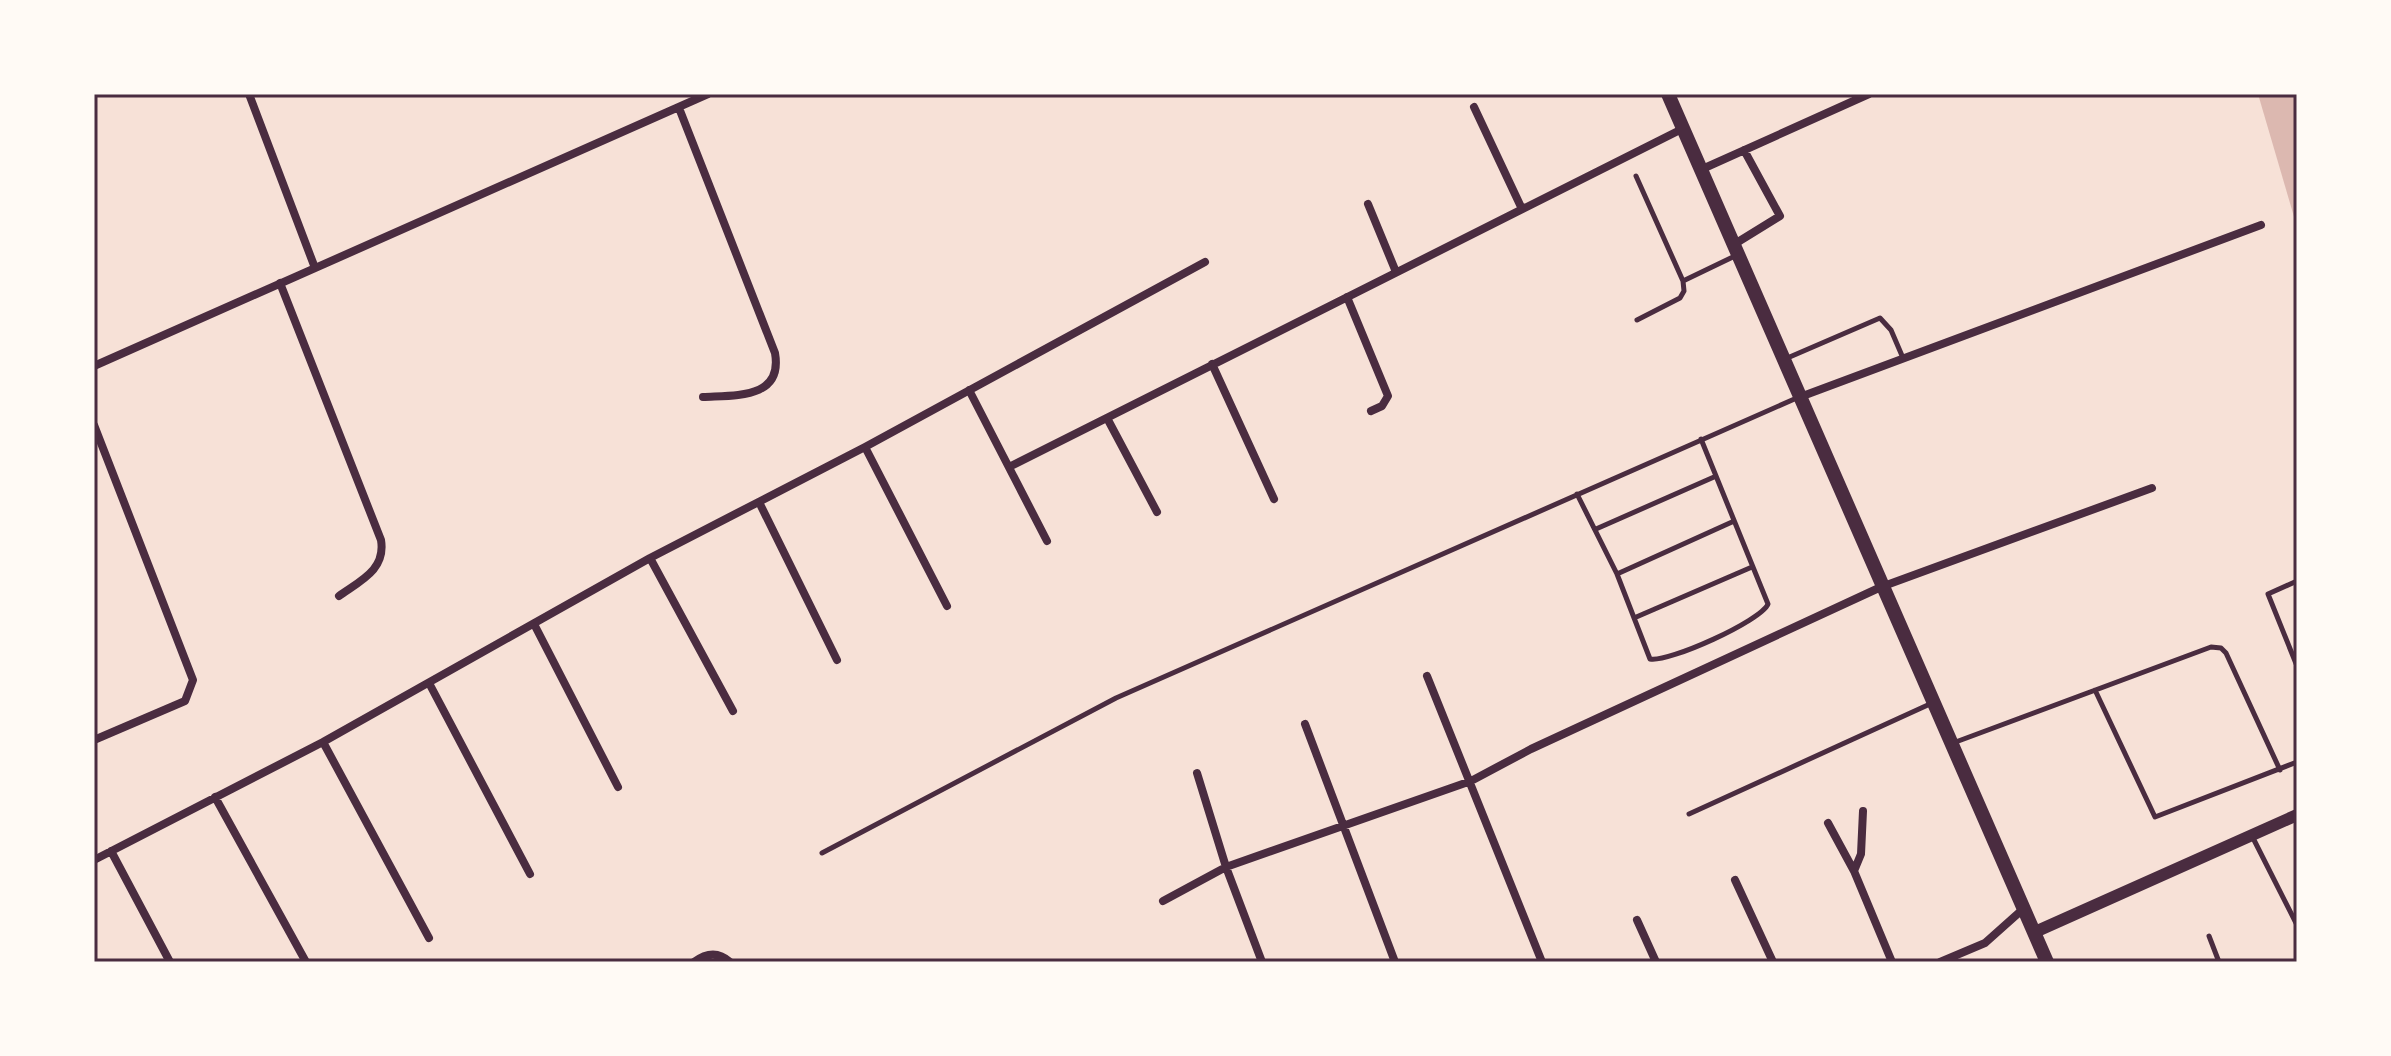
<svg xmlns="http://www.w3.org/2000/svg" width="2391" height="1056" font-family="'Titillium Web',sans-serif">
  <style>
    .water { fill: #dcb8b0 }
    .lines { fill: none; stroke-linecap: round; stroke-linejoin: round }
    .service { stroke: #4a2c40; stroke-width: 5 }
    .minor { stroke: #4a2c40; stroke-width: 8 }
    .tertiary { stroke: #4a2c40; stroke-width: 12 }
    .secondary { stroke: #4a2c40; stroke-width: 14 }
    .neatline { fill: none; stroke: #4a2c40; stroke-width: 3 }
  </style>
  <rect width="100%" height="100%" fill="#f7e1d7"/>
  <path class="water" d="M2258,94H2297V227Z"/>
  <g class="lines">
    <path class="service" d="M1636,176L1683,281
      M1637,320L1680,298L1684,291L1683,281L1737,255
      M1785,359L1880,318L1891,330L1903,358
      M1577,494L1617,574L1650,659C1668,663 1761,621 1768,604L1701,439
      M1596,529L1714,477
      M1617,574L1732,522
      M2297,581L2268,594L2297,666
      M1634,618L1752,567
      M2095,690L2155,817L2297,762
      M1953,743L2211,647L2221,648L2226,653L2280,770
      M1689,814L1930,704
      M2252,836L2297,925
      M822,853L1116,698L1799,397
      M2209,936L2219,962"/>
    <path class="minor" d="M249,94L315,268
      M1474,107L1522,209
      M679,108L775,353C783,399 736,395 703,397
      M1700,170L1869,94
      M1368,204L1396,272
      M1733,245L1780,216L1744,150
      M280,283L381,540C386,570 360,581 339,596
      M1347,297L1388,396L1382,406L1371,411
      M1212,364L1274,499
      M94,366L708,94
      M969,390L1047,541
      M1800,397L2261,225
      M1107,418L1157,512
      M94,425L193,680L185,701L94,740
      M865,447L947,606
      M1009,467L1682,129
      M759,502L837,660
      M650,558L733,711
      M534,624L618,787
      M1427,676L1542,962
      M429,683L530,874
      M1305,724L1395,962
      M323,742L429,938
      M1197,773L1226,867L1262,962
      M215,797L306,962
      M1863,811L1861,854L1854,871L1892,962
      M1828,823L1854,871
      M111,851L170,962
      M94,860L323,742L650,558L865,447L1205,262
      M1735,880L1773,962
      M1163,901L1226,867L1471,781L1531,749L1881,587L2152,488
      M1637,920L1656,962
      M694,962C706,953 718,951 730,962
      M1940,962L1985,943L2022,910"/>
    <path class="tertiary" d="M2035,932L2297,815"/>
    <path class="secondary" d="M1668,94L2047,962"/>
  </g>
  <rect width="2391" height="1056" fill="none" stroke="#fffaf5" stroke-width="192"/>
  <rect x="96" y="96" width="2199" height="864" class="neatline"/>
</svg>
